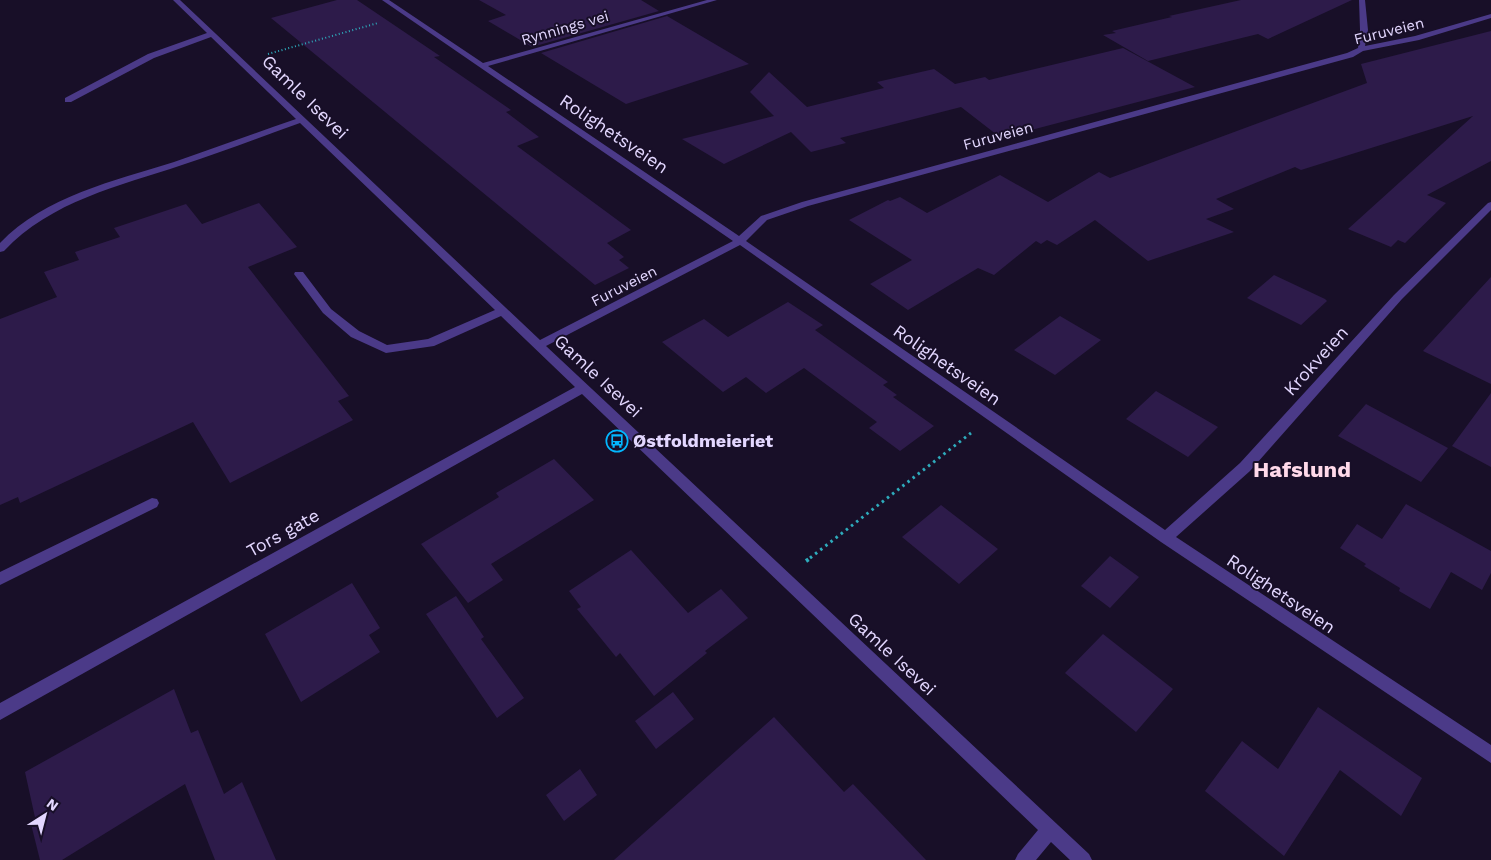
<svg xmlns="http://www.w3.org/2000/svg" width="1491" height="860" font-family="'Work Sans',sans-serif">
  <style>
    .building { fill: #2d1b4a }
    .lines { fill: none; stroke-linecap: round; stroke-linejoin: round }
    .path-far2 { stroke: #2eabbc; stroke-width: 2; stroke-dasharray: 1 2.5; stroke-linecap: butt }
    .path-far1 { stroke: #2eabbc; stroke-width: 3; stroke-dasharray: 2.5 4; stroke-linecap: butt }
    .path { stroke: #2eabbc; stroke-width: 4; stroke-dasharray: 3 5; stroke-linecap: butt }
    .minor { fill: #4b3a88; fill-rule: evenodd }
    .labels { text-anchor: middle; stroke-width: 4; stroke-linejoin: round; paint-order: stroke }
    .far-street-label { font-size: 15px; fill: #e3d7ff; stroke: #180f28 }
    .street-label { font-size: 18px; fill: #e3d7ff; stroke: #180f28 }
    .poi-label { font-size: 18px; font-weight: bold; fill: #e3d7ff; stroke: #180f28; text-anchor: start }
    .district-label { font-size: 22px; font-weight: bold; fill: #ffd9ea; stroke: #180f28 }
  </style>
  <rect width="100%" height="100%" fill="#180f28"/>
  <path class="building" d="M337,0H357L440,56L434,57L511,110L506,112L539,137L517,146L631,230L607,243L624,257L619,260L629,268L595,285L271,18Z
    M479,0H641L659,11L532,47L488,21L506,15Z
    M1241,0H1352L1268,39L1258,34L1148,61L1103,35L1116,33L1112,31L1172,17L1169,16Z
    M667,16L749,64L626,104L541,53Z
    M1491,31V161L1427,195L1446,203L1405,243L1398,240L1391,247L1348,229L1473,116L1301,170L1295,167L1216,199L1234,209L1206,219L1234,232L1148,261L1095,220L1057,245L1047,240L1041,244L1036,241L994,275L978,268L908,310L870,284L912,260L849,220L888,200L890,201L900,197L927,213L1000,175L1048,202L1099,172L1110,178L1367,83L1361,64Z
    M1123,48L1195,87L1001,138L961,107L840,138L846,143L811,152L791,132L724,164L682,139L774,116L750,92L769,72L807,107L884,88L877,82L934,69L955,84L985,77L989,80Z
    M259,203L297,247L248,267L349,396L338,401L353,420L230,483L193,422L20,503L18,497L0,505V319L57,297L44,272L79,260L75,252L120,237L114,228L186,204L202,224Z
    M1274,275L1325,299L1327,301L1301,325L1247,298Z
    M1491,277V384L1423,351Z
    M788,302L823,325L815,330L888,382L883,385L897,395L893,397L934,426L900,451L869,428L877,422L804,368L766,393L746,377L723,392L662,342L704,319L728,337Z
    M1060,316L1101,340L1055,375L1014,350Z
    M1156,391L1218,427L1188,457L1126,419Z
    M1491,393V467L1452,446Z
    M1366,404L1448,448L1421,482L1338,436Z
    M554,459L594,500L491,564L503,580L468,603L421,544L499,497L496,493Z
    M1406,504L1491,551V573L1482,590L1451,572L1430,609L1399,591L1400,588L1364,566L1366,564L1340,548L1357,524L1382,539Z
    M941,505L998,549L959,584L902,537Z
    M631,550L688,613L721,589L748,618L705,651L707,653L654,696L620,653L616,657L577,609L581,607L569,591Z
    M1110,556L1139,577L1110,608L1081,586Z
    M352,583L380,628L369,635L380,652L301,702L265,634Z
    M456,596L484,637L481,639L524,698L497,718L426,614Z
    M1103,634L1173,689L1136,732L1065,673Z
    M174,689L191,733L198,730L224,794L242,782L276,860H215L185,784L62,860H40L31,824L36,822L25,772Z
    M673,692L694,719L656,749L635,721Z
    M1318,707L1422,778L1401,816L1340,770L1284,856L1205,791L1242,741L1278,769Z
    M774,717L844,792L853,784L926,860H614Z
    M580,769L597,795L564,821L546,795Z"/>
  <g class="lines">
    <path class="path-far2" d="M268,54L378,23"/>
    <path class="path-far1" d="M810,558L971,433"/>
    <path class="path" d="M806,561L812,557"/>
    <path class="minor" d="M173,0H180L540,340L733,241L382,0H389L483,63L707,0H717L488,66L739,236L761,216L802,202L1347,53L1358,48L1360,30L1359,0H1365L1368,30L1365,46L1415,36L1491,14V18L1419,40L1363,51L1353,57L808,206L767,220L746,241L1165,530L1240,463L1394,295L1488,203L1491,202V210L1402,299L1250,471L1176,537L1491,745V763L1161,542L740,245L546,346L1089,854L1092,860H1070L1051,842L1036,860H1015L1018,854L1038,830L582,394L0,720V703L575,387L501,316L434,346L386,353L351,337L323,313L294,274L295,272H303L331,309L359,331L387,345L428,339L495,310L300,123C261,137 222,152 182,165C119,186 51,201 4,251L0,252V243C45,196 114,181 174,162C215,148 255,133 296,119L211,37L154,58L71,102H65V98L148,54L207,33Z
      M152,498L157,499L159,503L157,507L0,585V572Z"/>
  </g>
  <defs>
    <g id="bus-ring" transform="scale(1.125)"><circle r="9.5" fill="#180f28" stroke="#03b8ff" stroke-width="1.5"/><path d="M-5-6H5V4H4V6H2V4H-2V6H-4V4H-5ZM-3.5-4V0h7V-4ZM-3.5 1.2v1.5H-2V1.2ZM2 1.2v1.5H3.5V1.2Z" fill="#03b8ff"/></g>
  </defs>
  <g fill-rule="evenodd">
    <use href="#bus-ring" x="617" y="441"/>
  </g>
  <g class="labels">
    <g class="far-street-label">
      <text transform="translate(565 28) rotate(-16)" y="5">Rynnings vei</text>
      <text transform="translate(1389 31) rotate(-14)" y="5">Furuveien</text>
      <text transform="translate(998 136) rotate(-15)" y="5">Furuveien</text>
      <text transform="translate(624 286) rotate(-27)" y="5">Furuveien</text>
    </g>
    <g class="street-label">
      <text transform="translate(305 97) rotate(44)" y="6">Gamle Isevei</text>
      <text transform="translate(614 134) rotate(34)" y="6">Rolighetsveien</text>
      <text transform="translate(1316 361) rotate(-48)" y="6">Krokveien</text>
      <text transform="translate(947 365) rotate(35)" y="6">Rolighetsveien</text>
      <text transform="translate(598 376) rotate(43)" y="6">Gamle Isevei</text>
      <text transform="translate(283 533) rotate(-29)" y="6">Tors gate</text>
      <text transform="translate(1281 594) rotate(34)" y="6">Rolighetsveien</text>
      <text transform="translate(892 654) rotate(43)" y="6">Gamle Isevei</text>
    </g>
    <g class="poi-label">
      <text x="633" y="447">Østfoldmeieriet</text>
    </g>
    <g class="district-label">
      <text x="1302" y="477">Hafslund</text>
    </g>
  </g>
  <g transform="translate(45 815) rotate(36)" stroke="#180f28" stroke-width="4" paint-order="stroke">
  <path d="M0-4L9 19L0 12L-9 19Z" fill="#e3d7ff"/>
  <text y="-8" font-size="14" font-weight="bold" text-anchor="middle" fill="#e3d7ff">N</text>
  </g>
</svg>
